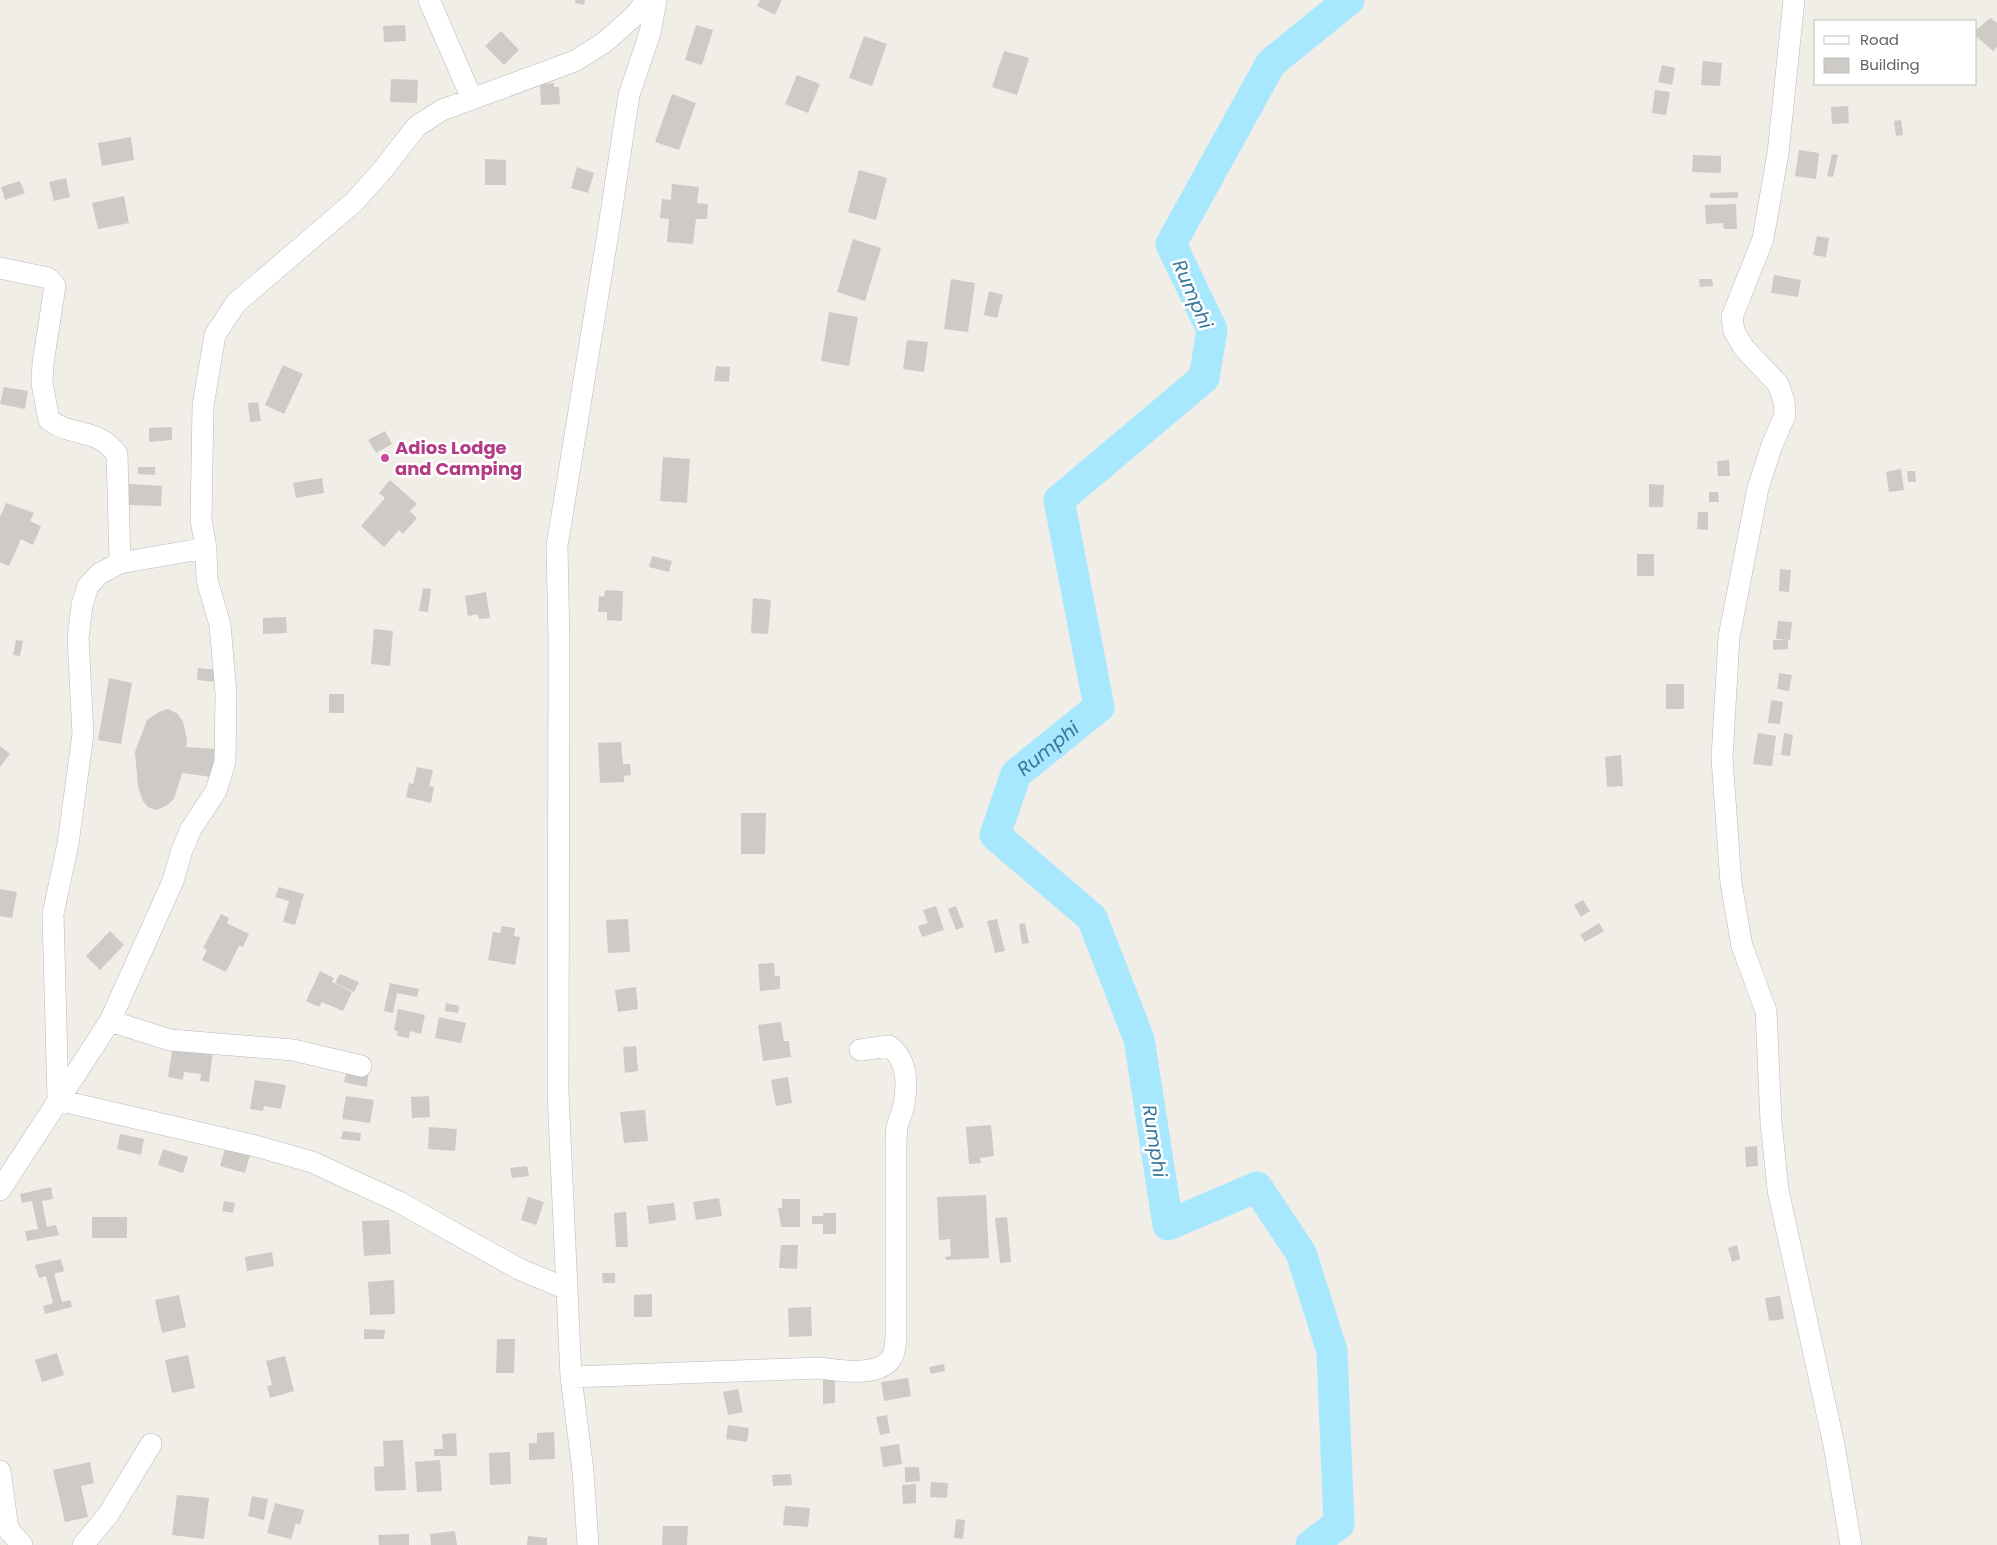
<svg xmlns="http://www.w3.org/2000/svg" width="1997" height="1545" font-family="Poppins,sans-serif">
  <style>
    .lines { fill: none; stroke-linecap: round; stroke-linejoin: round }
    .river { stroke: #a8e8ff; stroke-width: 31 }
    .building { fill: #cecac5 }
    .street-casing { stroke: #b7babd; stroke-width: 22 }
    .street { stroke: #fff; stroke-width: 21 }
    .hotel-dot { fill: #d1479c; stroke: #fff; stroke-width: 2 }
    .labels { text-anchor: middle; stroke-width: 5; stroke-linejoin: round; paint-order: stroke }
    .hotel-label { font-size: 18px; font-weight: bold; fill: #b23c85; stroke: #fff; text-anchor: start }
    .water-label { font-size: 19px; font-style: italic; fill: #37789b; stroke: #fff }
  </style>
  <rect width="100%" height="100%" fill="#f1ede7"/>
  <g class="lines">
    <path class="river" id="s1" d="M1311,1545L1339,1524L1332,1351L1301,1253L1257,1187L1168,1225L1139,1039L1092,918L995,835L1016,774L1099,707L1059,500L1204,378L1212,330L1171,244L1271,63L1349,0"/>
  </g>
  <path class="building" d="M575,0H585L584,5L575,3Z
    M760,0H782L775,15L757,6Z
    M1990,18L1997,23V47L1993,51L1976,36V30Z
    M405,25L406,41L384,42L383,26Z
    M696,25L713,30L702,65L685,60Z
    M501,31L519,50L504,65L485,46Z
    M864,36L887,44L872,86L849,78Z
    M1004,51L1029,58L1017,95L992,87Z
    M1703,61L1722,63L1720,86L1701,85Z
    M1662,65L1675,68L1672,85L1658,82Z
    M797,75L820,84L808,113L785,104Z
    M391,79L418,80L417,103L390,102Z
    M554,83V87H559L560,104L541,105L540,84Z
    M1655,90L1670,92L1666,115L1652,113Z
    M672,94L696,103L679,150L655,142Z
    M1848,106L1849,123L1832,124L1831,107Z
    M1901,120L1903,135L1896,136L1894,121Z
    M131,137L134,160L102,166L98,143Z
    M1799,150L1819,153L1816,179L1795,176Z
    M1832,154L1838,155L1833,177L1827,176Z
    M1693,155L1721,156V173L1692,172Z
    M485,159L506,160V185H485Z
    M577,167L594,173L588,193L571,188Z
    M859,170L887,178L876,220L848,212Z
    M66,178L70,197L54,201L49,182Z
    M20,181L25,193L5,200L1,187Z
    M672,184L699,187L697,203L708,204L707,219H696L693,244L667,242L669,219L660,218L662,199L671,200Z
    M1738,192V198H1710V193Z
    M124,196L129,223L98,229L92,203Z
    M1736,204L1737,229H1724L1723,223L1706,224L1705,205Z
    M1817,236L1829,238L1826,257L1813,255Z
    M853,239L881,248L865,301L837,292Z
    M1774,275L1801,280L1798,297L1771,293Z
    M951,279L975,283L968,332L944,329Z
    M1699,279H1712L1713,286L1700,287Z
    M989,291L1003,295L997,318L984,315Z
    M829,312L858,317L849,366L821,361Z
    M907,340L928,342L924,372L903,369Z
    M283,365L303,374L284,414L265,405Z
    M716,366L730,367L729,382L714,381Z
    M4,387L28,391L25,409L0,404Z
    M258,402L261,421L250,422L248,403Z
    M172,427V440L149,442V428Z
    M385,431L392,444L376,453L368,440Z
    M663,457L690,459L687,503L660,501Z
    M1729,460L1730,476H1718L1717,461Z
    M138,467H155V475L138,474Z
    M1901,469L1904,490L1889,492L1886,472Z
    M1907,471H1915L1916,482H1908Z
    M322,478L324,493L296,498L293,483Z
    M390,480L417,504L410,511L417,518L403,534L399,530L384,547L361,526L385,498L379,493Z
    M129,484L162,486L161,506L128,505Z
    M1649,484L1664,485L1663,507H1649Z
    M1709,492H1718L1719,502H1709Z
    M6,503L34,513L30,521L41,526L33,545L21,539L9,566L0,562V517Z
    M1698,512H1708V530L1697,529Z
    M1637,554H1654V576H1637Z
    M652,556L672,561L669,572L649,567Z
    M1780,569L1791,570L1789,592L1779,591Z
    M423,588L431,589L428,612L419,611Z
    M605,590L623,591L622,621L607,620V612H598L599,596L604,597Z
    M486,592L490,618L479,619L478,614L468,616L465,596Z
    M753,598L771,600L768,634L751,633Z
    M286,617L287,633L263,634V618Z
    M1778,621L1792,622L1790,640L1776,639Z
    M374,629L393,631L390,666L371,664Z
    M16,640L23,641L20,656L13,655Z
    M1773,640H1788V649L1773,650Z
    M198,668L219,670L218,682L197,680Z
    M1779,673L1792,675L1789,691L1777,689Z
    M109,678L132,683L121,744L98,740Z
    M1666,684H1684V709H1666Z
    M329,694H344V713H329Z
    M1771,700L1783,702L1780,724L1768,723Z
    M168,709L178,714L183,722L187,739L186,747L215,749L212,777L182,773L174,799L166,806L156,810L148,807L143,801L138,787L135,752L147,720L159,712Z
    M1758,733L1776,736L1772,766L1753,764Z
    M1784,733L1793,735L1790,756L1781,755Z
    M621,742L623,764H630L631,775L624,776V782L600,783L598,743Z
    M0,746L10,754L0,767Z
    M1621,755L1623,786L1607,787L1605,757Z
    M417,767L433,770L429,786L434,787L431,803L406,797L409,783L413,784Z
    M741,813H766L765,854H741Z
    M279,887L304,894L295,925L283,922L289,901L275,897Z
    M0,889L17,892L12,918L0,916Z
    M1583,900L1590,911L1581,917L1574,905Z
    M936,906L944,930L922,937L918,926L928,923L923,910Z
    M956,906L964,927L956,930L948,909Z
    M221,914L229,918L227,923L249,934L243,947L239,946L226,972L202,960L207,950L203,948Z
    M628,919L630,952L608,953L606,920Z
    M997,919L1005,951L995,953L987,921Z
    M1025,923L1029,943L1022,944L1019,924Z
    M1599,923L1604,931L1585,942L1580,935Z
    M502,926L515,928L514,936L520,937L515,965L488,960L493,932L500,933Z
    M110,931L124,945L100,970L86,956Z
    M774,963L775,976H780V989L760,991L758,964Z
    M320,971L334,978L332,982L352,992L343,1011L322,1002L319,1007L306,1001Z
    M340,974L359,982L354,992L335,983Z
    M390,983L419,989L417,997L397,993L393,1013L384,1011Z
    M636,987L638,1009L618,1012L615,990Z
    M446,1003L459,1006L458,1013L445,1011Z
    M398,1009L425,1015L421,1034L410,1031L409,1038L397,1036L398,1031L394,1030Z
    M439,1017L466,1023L461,1043L435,1038Z
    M781,1022L784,1041H789L791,1057L763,1061L758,1025Z
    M173,1045L213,1051L209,1082L200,1081L201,1074L184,1072L183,1080L168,1077Z
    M636,1046L638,1071L625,1073L623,1047Z
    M348,1066L369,1068L367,1087L344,1082Z
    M788,1077L792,1103L776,1106L771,1080Z
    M255,1080L286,1085L281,1109L264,1106L263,1111L250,1109Z
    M346,1096L374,1100L370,1123L342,1119Z
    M429,1096L430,1117L412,1118L411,1097Z
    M645,1110L648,1141L624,1143L620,1112Z
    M991,1125L994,1156L980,1158L981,1163L969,1164L966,1127Z
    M429,1127L457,1129L455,1151L428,1149Z
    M343,1131L361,1133L360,1141L341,1139Z
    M120,1134L144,1139L141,1155L117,1149Z
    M1757,1146L1758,1166L1746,1167L1745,1147Z
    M163,1149L188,1157L183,1173L158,1165Z
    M225,1149L250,1155L245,1173L220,1166Z
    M527,1166L529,1176L512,1178L510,1168Z
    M51,1187L53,1199L42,1201L47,1227L56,1225L59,1235L27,1241L25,1231L38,1229L32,1201L22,1203L20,1194Z
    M986,1195L989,1258L946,1260L945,1257L951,1256L950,1239L939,1240L937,1197Z
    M528,1197L544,1202L536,1225L521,1220Z
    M719,1198L722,1216L696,1220L693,1202Z
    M782,1199H800V1227H781L778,1208H782Z
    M224,1201L235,1203L233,1213L222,1211Z
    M674,1203L676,1220L649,1224L647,1206Z
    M626,1212L628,1247H616L614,1213Z
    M823,1213H836V1234H823V1224H812V1216H823Z
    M92,1217H127V1238H92Z
    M1007,1217L1011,1262L1000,1263L995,1218Z
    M389,1220L391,1254L364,1256L362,1221Z
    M781,1245H798L797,1269L779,1268Z
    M1737,1245L1740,1259L1732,1262L1728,1248Z
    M272,1252L274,1266L247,1271L245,1257Z
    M61,1259L64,1271L54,1274L62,1302L70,1300L72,1307L45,1314L43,1306L53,1303L46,1276L39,1278L35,1265Z
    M602,1273H615V1283H603Z
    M394,1280L395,1314L370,1315L368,1282Z
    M652,1294V1317H634V1295Z
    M179,1295L186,1327L162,1333L155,1300Z
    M1780,1296L1784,1319L1769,1321L1765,1298Z
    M811,1307L812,1336L789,1337L788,1308Z
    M364,1329L385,1330L384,1339H364Z
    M497,1339H515L514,1373H496Z
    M57,1353L64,1375L42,1382L35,1360Z
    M188,1355L195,1388L172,1393L165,1360Z
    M285,1356L294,1391L270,1398L267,1386L272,1385L266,1361Z
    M944,1364L945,1371L931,1374L929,1367Z
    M908,1378L911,1396L884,1401L881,1382Z
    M823,1380H835V1403L823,1404Z
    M738,1389L743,1412L728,1415L723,1392Z
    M887,1415L890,1433L880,1435L876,1417Z
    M728,1425L749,1428L747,1442L726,1439Z
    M554,1432L555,1459L529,1460V1443H537V1433Z
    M456,1433L457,1456H434V1449H443L442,1434Z
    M403,1440L406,1490L375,1491L374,1467L384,1466L383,1441Z
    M899,1444L902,1464L883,1467L880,1447Z
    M510,1452L511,1484L490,1485L489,1453Z
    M440,1460L442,1491L417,1492L415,1462Z
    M90,1462L94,1483L81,1486L88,1517L65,1522L53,1470Z
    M905,1467H919L920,1481L905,1482Z
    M791,1474L792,1485L773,1486L772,1475Z
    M931,1482L948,1483L947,1498L930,1497Z
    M916,1484V1503L903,1504L902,1485Z
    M177,1495L209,1498L204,1539L172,1535Z
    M252,1496L268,1499L264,1520L248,1516Z
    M275,1503L304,1510L300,1525L296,1523L291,1539L267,1533Z
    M785,1506L810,1508L808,1527L783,1525Z
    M956,1519L965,1520L963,1539L954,1538Z
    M663,1526H688L687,1545H662Z
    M455,1531L457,1545H431L430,1534Z
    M409,1534V1545H379L378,1535Z
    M528,1536L547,1538V1545H527Z"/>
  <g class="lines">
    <g class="street-casing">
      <path id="street" d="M429,0L472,99
        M1794,0L1778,153L1763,239L1732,317L1734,331L1744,348L1778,384L1784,401L1785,415L1772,445L1758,488L1729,637L1722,758L1731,883L1742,946L1766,1011L1771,1122L1778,1190L1834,1445L1851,1545
        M0,268L48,278L55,286L43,363L42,383L49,420C55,423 61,428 67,429C90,436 101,434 117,454L120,563
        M206,548L120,563L99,574L88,586L82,605L78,638L83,734L68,844L53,914L58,1100L256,1146L312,1162L399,1202L519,1269L567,1289
        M110,1021L170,1040L293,1050L361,1066
        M0,1190L110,1021L173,881L182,850L191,829L216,791L225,762L226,694L220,625L207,580L206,548L201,520L203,406L215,335L236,303L354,202L381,172L417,126L442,110L575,61L605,42L634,16L647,0
        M571,1377L821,1368C840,1371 883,1378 893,1355C895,1351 895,1344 896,1339V1151C896,1143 896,1134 897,1127C899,1119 903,1112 904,1104C908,1083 907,1059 889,1046L860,1050
        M0,1471L8,1529L22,1545
        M83,1545L108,1515L151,1444
        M588,1545L583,1471L571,1377L558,1093L559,643L557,546L608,233L629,95L650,33L656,0"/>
    </g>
    <use href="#street" class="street"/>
  </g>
  <circle class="hotel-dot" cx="385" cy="458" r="5"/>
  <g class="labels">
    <g class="hotel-label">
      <text x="395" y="454">Adios Lodge<tspan x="395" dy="21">and Camping</tspan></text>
    </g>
    <g class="water-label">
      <text transform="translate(1193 294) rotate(67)" y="7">Rumphi</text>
      <text dy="7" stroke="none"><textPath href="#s1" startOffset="1038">Rumphi</textPath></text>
      <text transform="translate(1155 1141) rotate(81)" y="7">Rumphi</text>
    </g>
  </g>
  <rect x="1814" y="20" width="162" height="65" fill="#ffffff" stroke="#bfc1c2"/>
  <rect x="1824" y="36" width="25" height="8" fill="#ffffff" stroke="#bfc1c2"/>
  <text x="1860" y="45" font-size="15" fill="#5e6467">Road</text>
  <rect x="1824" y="58" width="25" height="15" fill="#cecac5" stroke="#bfc1c2"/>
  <text x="1860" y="70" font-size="15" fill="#5e6467">Building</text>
</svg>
